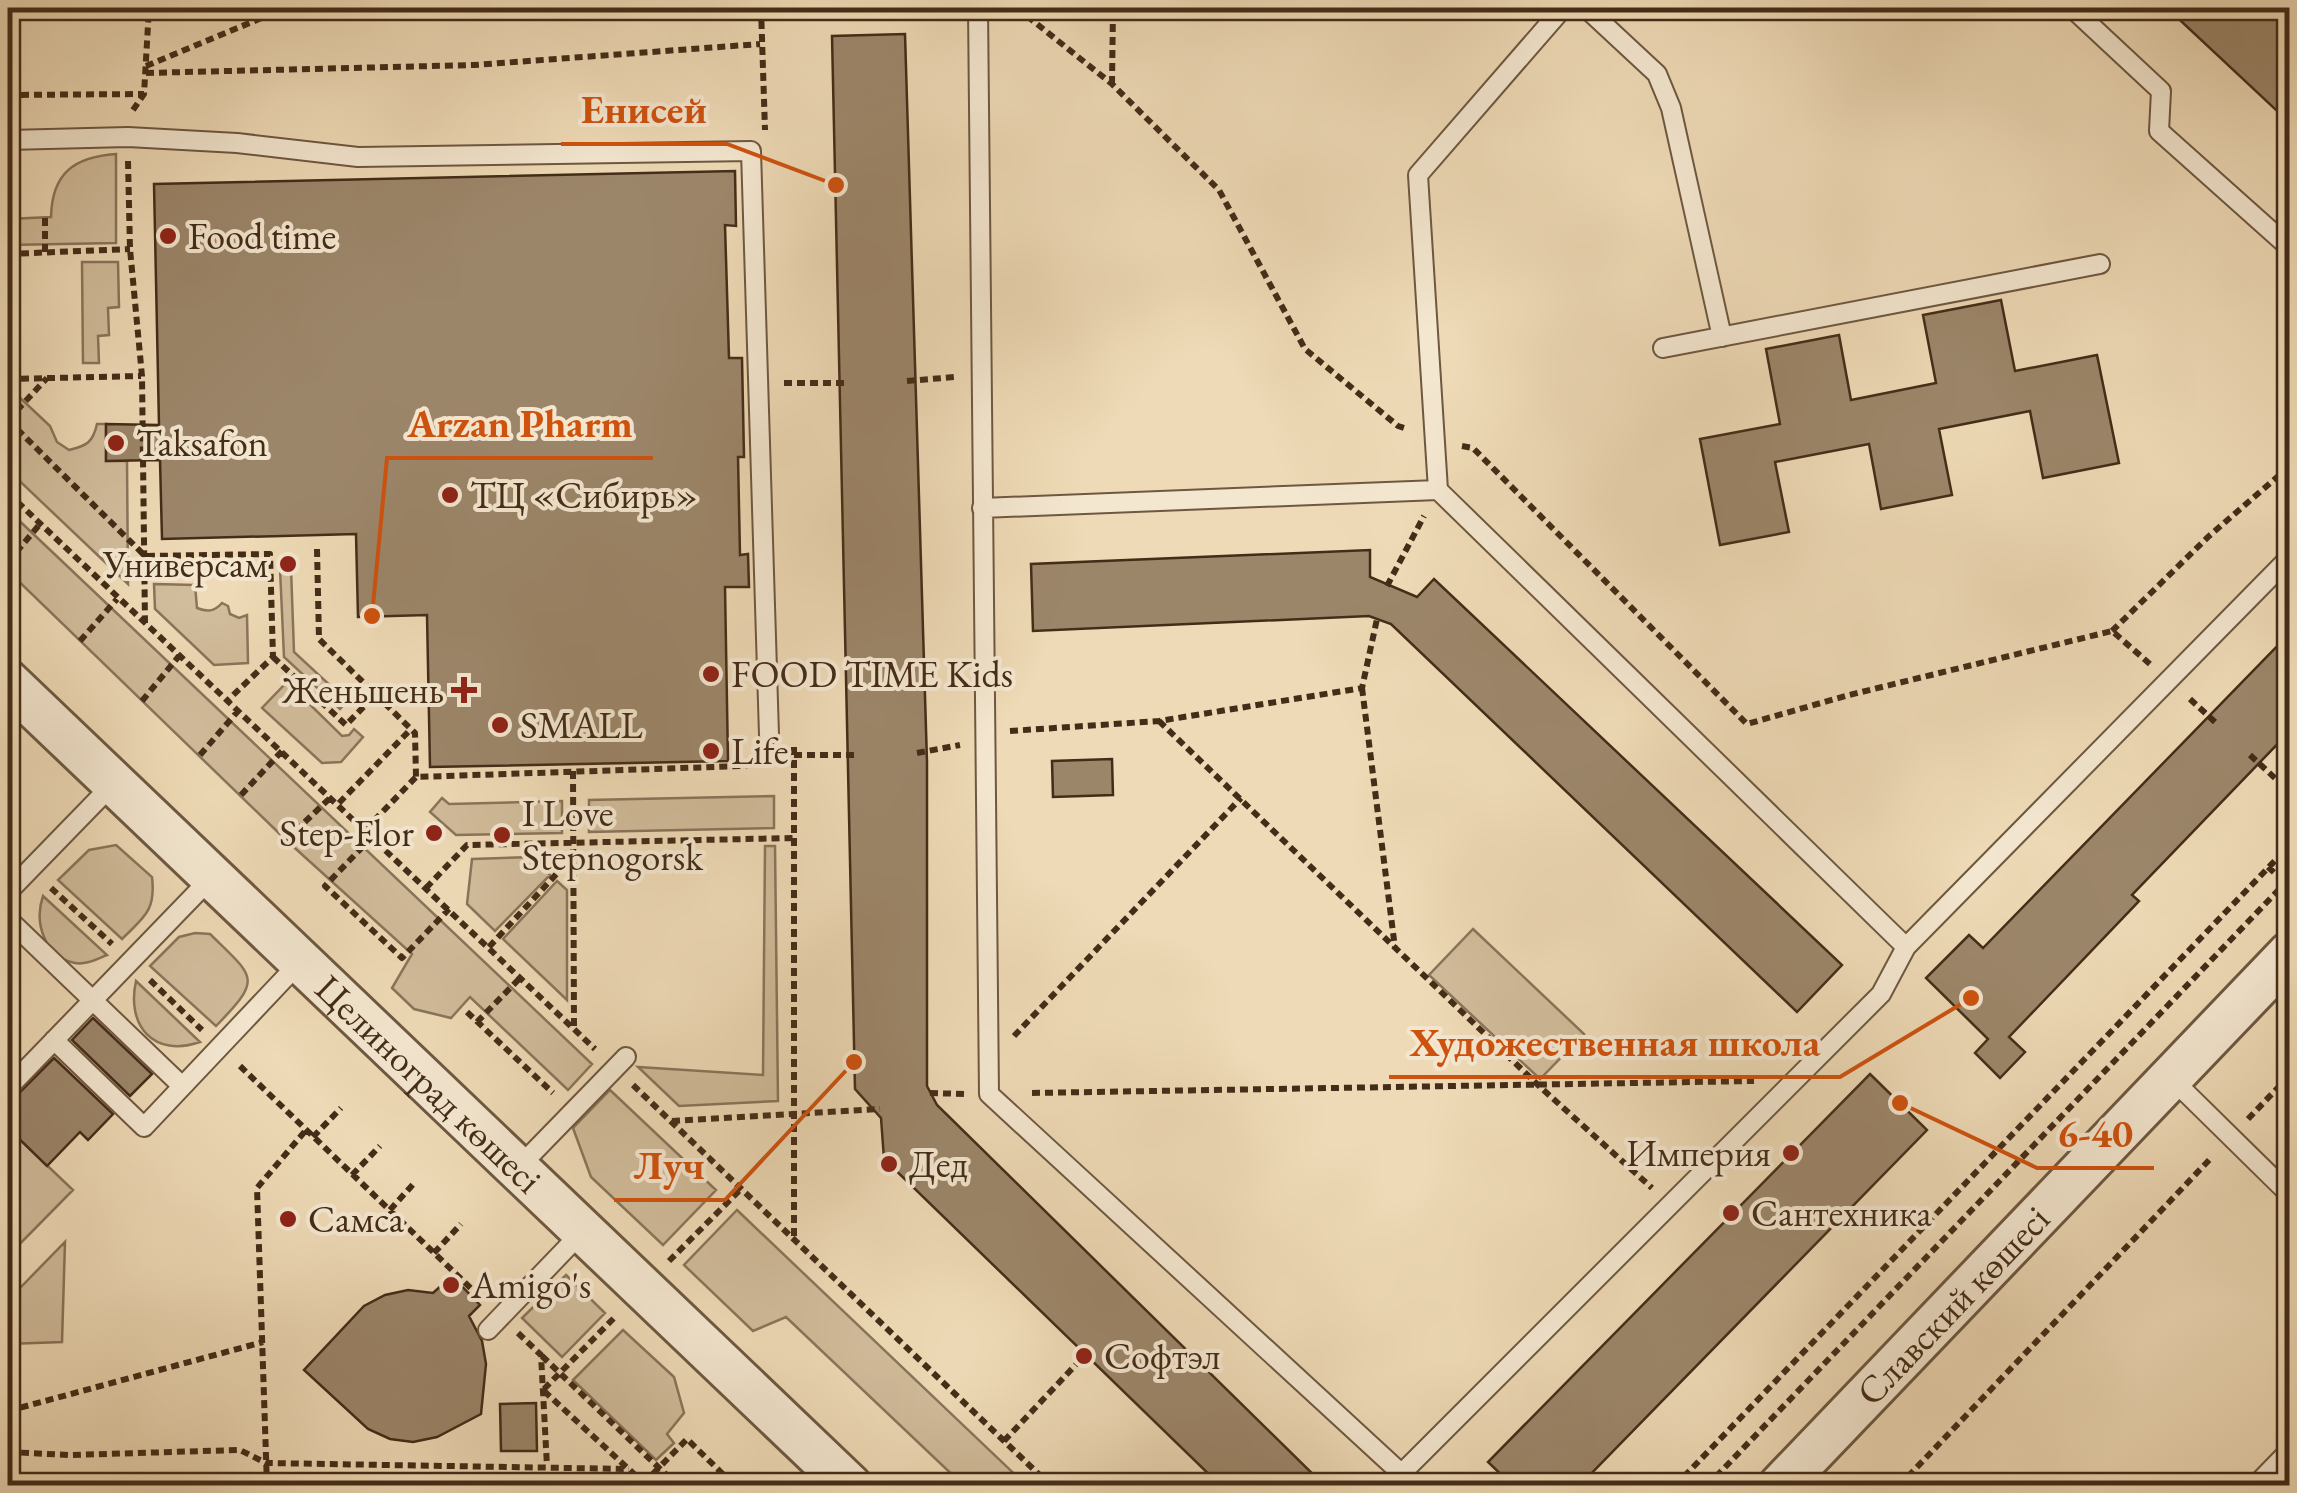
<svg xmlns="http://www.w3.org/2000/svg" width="2297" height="1493" font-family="'EB Garamond',serif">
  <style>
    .green { fill: #d1bc9b; stroke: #8a745a; stroke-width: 2.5 }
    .building { fill: #9c866a; stroke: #442c18; stroke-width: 2.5 }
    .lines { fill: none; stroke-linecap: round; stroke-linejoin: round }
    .service-casing { stroke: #6e5840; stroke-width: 22 }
    .tertiary-casing { stroke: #6e5840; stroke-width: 48 }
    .path { stroke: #442c18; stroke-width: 6; stroke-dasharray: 8 5; stroke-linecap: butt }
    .service { stroke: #f4e7d0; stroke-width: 18 }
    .tertiary { stroke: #f4e7d0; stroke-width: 42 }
    .poi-dot { fill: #8f2418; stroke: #f4e7d0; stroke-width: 4 }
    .labels { text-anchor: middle; stroke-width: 8; stroke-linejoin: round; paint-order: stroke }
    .poi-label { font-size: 38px; fill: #442c18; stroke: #f4e7d0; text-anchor: start }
    .street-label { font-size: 38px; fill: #442c18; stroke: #f4e7d0 }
    .leader { fill: none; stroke: #cf520e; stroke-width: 4 }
    .callout-dot { fill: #cf520e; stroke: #f4e7d0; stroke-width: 4 }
    .callout-label { font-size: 40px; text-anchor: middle; font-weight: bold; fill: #cf520e; stroke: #f4e7d0; stroke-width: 8; stroke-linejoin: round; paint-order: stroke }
  </style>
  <rect width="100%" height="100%" fill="#eedab6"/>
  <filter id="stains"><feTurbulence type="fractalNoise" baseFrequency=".002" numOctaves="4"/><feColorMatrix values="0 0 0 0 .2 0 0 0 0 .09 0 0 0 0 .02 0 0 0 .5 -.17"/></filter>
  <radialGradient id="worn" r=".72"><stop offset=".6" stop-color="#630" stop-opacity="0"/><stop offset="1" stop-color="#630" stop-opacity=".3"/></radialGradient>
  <path class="green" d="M116,154V243L8,245V219L51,217C52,173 74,157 116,154Z
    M82,262H118L119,307L108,308L109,335L98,336L99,363H83Z
    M8,393H15L50,426L57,442L69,450C87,446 93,442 97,424H106V461H127L128,584L8,470Z
    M8,510L592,1064L568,1090L470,997L451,1018L414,1009L392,988L412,954L286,840L8,571Z
    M291,568L294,652L347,701L340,709L284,657L280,569Z
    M154,584L195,585L197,608C207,612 214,612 222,603L228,606L230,614L239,618L247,615L248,663L214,665L155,609Z
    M287,682L342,736L349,735L354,729L363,737L341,762L322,763L262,708Z
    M774,796V828L589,832V800Z
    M442,798L449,804L562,801V833L456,835L430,812Z
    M116,845L152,877C156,911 144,917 122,939L58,880L89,850Z
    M765,846H775L778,1101L679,1106L638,1067L763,1075Z
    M532,857L550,875L495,931L467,904L472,859Z
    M557,881L567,890V1000L503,939Z
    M43,896L107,955C97,959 86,965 75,963C44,957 34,922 43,896Z
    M1473,929L1584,1034L1540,1079L1429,975Z
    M195,933L210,934C255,978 263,978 216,1026L150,966L179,937Z
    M136,981L200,1042C154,1058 126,1026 136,981Z
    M610,1090L716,1190L663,1245L591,1177L573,1128Z
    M10,1130L73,1190L8,1256V1133Z
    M737,1210L1026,1485H960V1482L786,1317L753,1331L684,1265Z
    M65,1242L62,1342L8,1344V1285L16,1292Z
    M566,1275L605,1313L562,1357L522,1318Z
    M623,1330L674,1377L684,1413L667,1434L674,1443L656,1460L573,1380Z"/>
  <path class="building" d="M2167,8H2281L2290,16V123Z
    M905,34L927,762V1086L937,1105L1325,1486H1221L884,1159L881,1118L855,1089L832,36Z
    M735,171L736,226L725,225L729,358H742L744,457H738L740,555L748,554L749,587H725L728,761L430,767L427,615L358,617L356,534L162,539L160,460L106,461V424L159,425L154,184Z
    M2001,300L2015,371L2097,355L2119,463L2043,478L2030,411L1939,429L1952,495L1881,509L1869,444L1775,462L1789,532L1720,545L1700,439L1780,424L1766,349L1839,335L1851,400L1936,383L1923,315Z
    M1370,550V577L1417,597L1434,579L1842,965L1797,1012L1391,624L1369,616L1033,631L1031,564Z
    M2290,633V731L2132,895L2139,901L2009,1037L2025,1052L2000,1078L1975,1053L1988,1039L1926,978L1969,935L1983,948Z
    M1112,759L1113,795L1053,797L1052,761Z
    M93,1018L152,1074L130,1096L72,1040Z
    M54,1058L113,1114L88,1140L80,1132L47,1166L8,1128V1104Z
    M1870,1074L1927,1130L1579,1486H1513L1488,1462Z
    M452,1276L480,1305L469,1316L482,1341L486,1364L481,1414L437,1437L413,1442L390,1439L368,1429L304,1370L364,1306L385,1295L408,1290L433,1293Z
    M536,1403L537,1451H501L500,1404Z"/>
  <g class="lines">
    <g class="service-casing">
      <path id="service" d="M978,8L989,1094L1415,1486
        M1586,8L1657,74L1671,108L1722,337
        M2072,8L2161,91L2159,131L2290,248
        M8,140L128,137L237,143L358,157L751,151L769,735
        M1663,348L2100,264
        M1438,490L1418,175L1563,8
        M982,508L1438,490L1906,947L2290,557
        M8,892L113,784
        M8,919L182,1086
        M54,1040L144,1127L300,962
        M2170,1077L2290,1195
        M8,1088L212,877
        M517,1169L626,1057
        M488,1330L583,1231
        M1402,1473L1881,994L1906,947
        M2255,1486L2290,1450"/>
    </g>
    <g class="tertiary-casing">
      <g id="tertiary">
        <path id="s1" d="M8,682L850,1486"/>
        <path id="s2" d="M1780,1486L2290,953"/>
      </g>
    </g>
    <path class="path" d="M761,8L765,130
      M1017,8L1112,84L1219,190L1305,349L1398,426L1407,429
      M146,66L264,17L274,8
      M146,73L474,65L760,44
      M1112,84L1113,8
      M8,95L144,94
      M133,110L144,94L149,8
      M128,161L130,249L142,376L145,623
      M45,218V253
      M8,254L130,249
      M8,379L141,376
      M907,381L955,377
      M784,383H847
      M8,420L145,556L270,554L273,657L227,701
      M8,420L47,378
      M1462,446L1473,448L1747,724L1849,695L2112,631L2150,664
      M8,493L595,1049
      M317,549L319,639L415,733L416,777
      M8,562L40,524
      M1387,586L1424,516
      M2112,631L2208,537L2290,466
      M80,641L117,599
      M273,657L346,725L376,694
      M1362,688L1395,948
      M2190,699L2216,723
      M142,701L179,656
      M1159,721L1538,1085L1652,1188
      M1010,731L1159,721L1362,688L1377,619
      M794,747V1239
      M917,753L960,745
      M200,755L238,711
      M794,755H858
      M2250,755L2290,792
      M573,771L574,1030
      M241,795L282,751
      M339,803L411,729
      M365,830L416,777L743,766L763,762
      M372,837L325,886L402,958L449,909
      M286,840L331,797
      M2268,867L2290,887
      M51,888L112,944
      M426,888L467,845L794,838
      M489,947L574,855
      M150,980L202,1030
      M467,1012L553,1093
      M477,1022L520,978
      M1014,1036L1241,798
      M240,1066L483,1300
      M633,1085L1051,1486
      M930,1093L964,1094
      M1032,1093L1754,1081
      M2248,1119L2290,1075
      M672,1121L880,1109
      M313,1137L341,1108
      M352,1175L380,1146
      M390,1210L416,1181
      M434,1253L461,1224
      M669,1261L741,1189
      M518,1333L541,1355L547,1466
      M542,1356L678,1486
      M544,1389L616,1316
      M544,1391L647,1486
      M8,1411L263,1342
      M1004,1441L1084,1356
      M8,1452L70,1455L240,1450L266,1463L629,1469
      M644,1483L687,1439L735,1486
      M267,1486L257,1188L306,1130
      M1675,1486L2290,845
      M1707,1486L2290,878
      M1899,1486L2212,1157"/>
    <use href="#service" class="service"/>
    <use href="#tertiary" class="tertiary"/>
  </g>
  <g class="poi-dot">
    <circle cx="168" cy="236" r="10"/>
    <circle cx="116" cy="443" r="10"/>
    <circle cx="450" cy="495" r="10"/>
    <circle cx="288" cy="564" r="10"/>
    <circle cx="711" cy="674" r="10"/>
    <path d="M459 675h10v10h10v10h-10v10h-10v-10h-10v-10h10z"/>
    <circle cx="500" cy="725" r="10"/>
    <circle cx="711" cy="751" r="10"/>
    <circle cx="434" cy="833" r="10"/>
    <circle cx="502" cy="835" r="10"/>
    <circle cx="1791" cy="1153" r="10"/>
    <circle cx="889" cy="1164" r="10"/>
    <circle cx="1731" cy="1213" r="10"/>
    <circle cx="288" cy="1219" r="10"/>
    <circle cx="451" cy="1285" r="10"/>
    <circle cx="1084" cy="1356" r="10"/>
  </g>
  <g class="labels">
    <g class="poi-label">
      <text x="188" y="249">Food time</text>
      <text x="136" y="456">Taksafon</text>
      <text x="470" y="508">ТЦ «Сибирь»</text>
      <text x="268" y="577" text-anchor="end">Универсам</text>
      <text x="731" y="687">FOOD TIME Kids</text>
      <text x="444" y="703" text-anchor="end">Женьшень</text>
      <text x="520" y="738">SMALL</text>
      <text x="731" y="764">Life</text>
      <text x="522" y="826">I Love<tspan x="522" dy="44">Stepnogorsk</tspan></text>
      <text x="414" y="846" text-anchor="end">Step-Flor</text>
      <text x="1771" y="1166" text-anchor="end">Империя</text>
      <text x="909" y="1177">Дед</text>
      <text x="1751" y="1226">Сантехника</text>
      <text x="308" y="1232">Самса</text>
      <text x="471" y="1298">Amigo's</text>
      <text x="1104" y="1369">Софтэл</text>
    </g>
    <g class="street-label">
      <text dy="13" stroke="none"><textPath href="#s1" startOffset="582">Целиноград көшесі</textPath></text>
      <text dy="13" stroke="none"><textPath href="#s2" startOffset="250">Славский көшесі</textPath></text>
    </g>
  </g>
  <path class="leader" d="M836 185L727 144H561M372 616L387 458H653M1971 998L1840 1077H1389M1900 1103L2037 1168H2154M854 1062L725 1200H614"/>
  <g class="callout-dot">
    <circle cx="836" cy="185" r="10"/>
    <circle cx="372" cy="616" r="10"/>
    <circle cx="1971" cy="998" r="10"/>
    <circle cx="1900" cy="1103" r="10"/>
    <circle cx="854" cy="1062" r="10"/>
  </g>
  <g class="callout-label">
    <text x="644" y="123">Енисей</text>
    <text x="520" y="437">Arzan Pharm</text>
    <text x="1615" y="1056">Художественная школа</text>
    <text x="2095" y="1147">6-40</text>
    <text x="669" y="1179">Луч</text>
  </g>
  <rect width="2297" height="1493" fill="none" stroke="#eedab6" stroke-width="40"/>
  <rect x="10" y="10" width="2277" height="1473" fill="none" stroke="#442c18" stroke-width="5"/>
  <rect x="20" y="20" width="2257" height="1453" fill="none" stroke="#442c18" stroke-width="2.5"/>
  <rect width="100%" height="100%" filter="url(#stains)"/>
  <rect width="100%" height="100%" fill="url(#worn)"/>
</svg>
